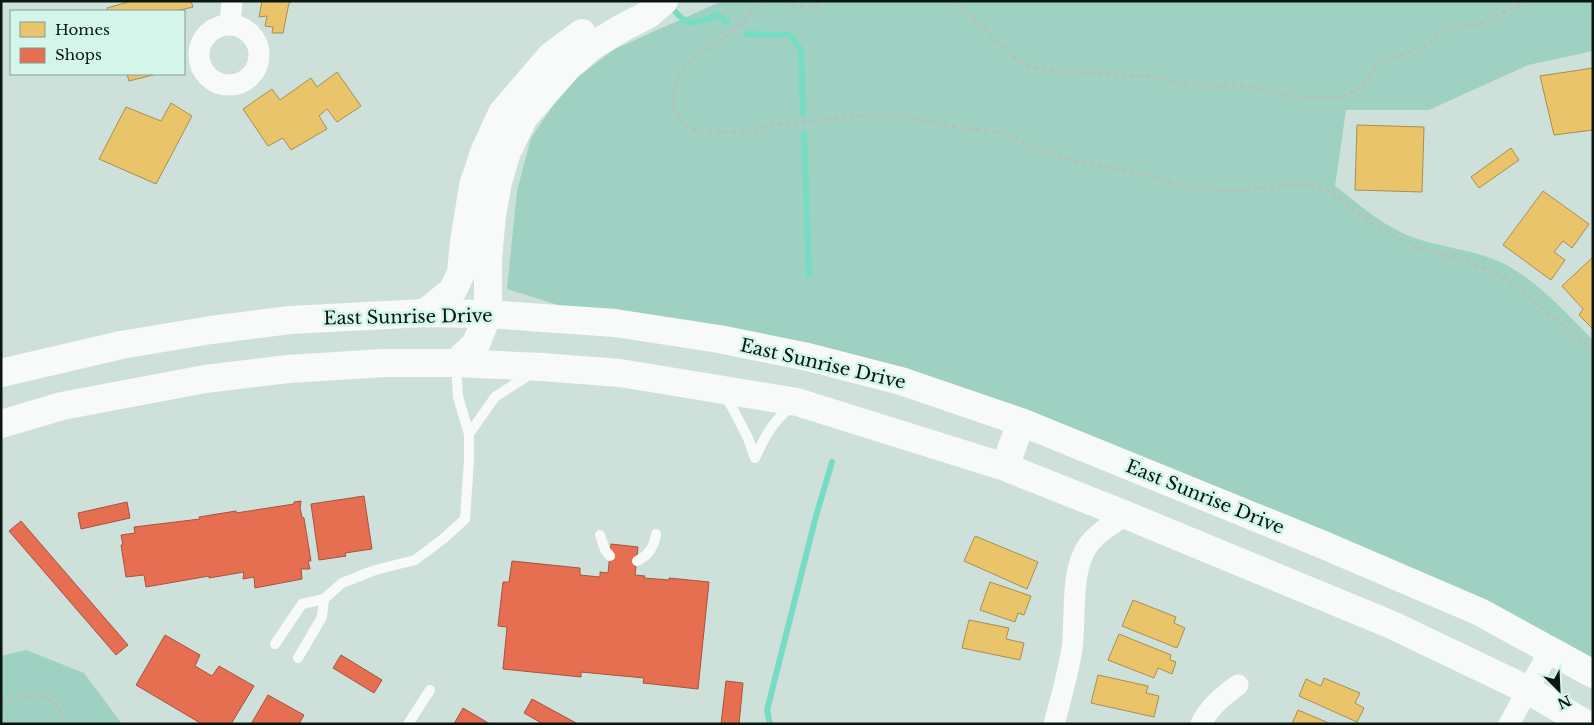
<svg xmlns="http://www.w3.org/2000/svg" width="1594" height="725" font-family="'Libre Baskerville',serif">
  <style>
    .green { fill: #9ed1c1 }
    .homes { fill: #e9c46a; stroke: #a69050 }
    .shops { fill: #e76f51; stroke: #a5543e }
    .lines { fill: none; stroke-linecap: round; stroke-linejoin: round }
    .stream { stroke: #76dcc3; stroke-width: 6 }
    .path { stroke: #b8bebc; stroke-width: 3; stroke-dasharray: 4 4; stroke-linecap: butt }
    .lane { stroke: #f8faf9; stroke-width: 10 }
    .street { stroke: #f8faf9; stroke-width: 21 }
    .secondary { stroke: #f8faf9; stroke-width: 28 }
    .primary { stroke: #f8faf9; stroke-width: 28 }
    .labels { text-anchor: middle; stroke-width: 5; stroke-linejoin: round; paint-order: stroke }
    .street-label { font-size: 18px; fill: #0a1612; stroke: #d3f5ea }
  </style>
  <rect width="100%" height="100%" fill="#cee0da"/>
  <path class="green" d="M722,1H1593V51L1528,65L1429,110H1346L1335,186C1360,205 1385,228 1415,238C1446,249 1481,250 1510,267C1540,284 1569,316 1593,340V674L1021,422L615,323L507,289L517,191L531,138L567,85L615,49Z
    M26,650L84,673L122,724H1V656Z"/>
  <path class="homes" d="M132,1H191L193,7L176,11H108L107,8Z
    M262,1H293L289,3L283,33H272L273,27L265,26L267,16L259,17Z
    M1593,68V130L1554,135L1540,76Z
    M337,72L361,106L337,122L327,109L319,116L327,129L291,150L283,138L268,146L243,109L272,89L280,100L311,78L317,87Z
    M127,74H157L129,81Z
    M171,103L192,116L156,184L99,159L126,107L161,121Z
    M1357,125L1424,127L1422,192L1355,190Z
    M1511,148L1519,160L1479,188L1471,177Z
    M1543,191L1589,224L1572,248L1563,241L1554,252L1565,260L1551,280L1503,245Z
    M1593,257V329L1579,315L1583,309L1562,286Z
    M975,536L1038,562L1027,589L964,561Z
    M990,582L1031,596L1024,615L1018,613L1015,622L980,610Z
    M1133,600L1176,617L1174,623L1185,628L1177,648L1122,626Z
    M969,620L1009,628L1006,639L1024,643L1020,660L962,648Z
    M1119,634L1171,655L1170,660L1176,662L1172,674L1158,668L1154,678L1108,660Z
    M1098,675L1148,686L1146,693L1159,696L1154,717L1091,703Z
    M1324,678L1360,693L1355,703L1364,708L1357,722L1299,696L1306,679L1321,686Z
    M1298,710L1331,724H1292Z"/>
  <path class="shops" d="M364,496L372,549L345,553L346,556L319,560L311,504Z
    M301,501L300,508L302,517L304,518L311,561H308L310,569H301L302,579L255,588L254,577L243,579L244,572L209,578V576L146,587L144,575L126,577L121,545H123L121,535L135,533L134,527L200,519L199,517L236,511V513L294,504V502Z
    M127,502L130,518L81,529L78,513Z
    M21,521L128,645L116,655L9,531Z
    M611,544L638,547L635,575L645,576L644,578L669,580V578L709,582L698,689L643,683L644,678L581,672V677L503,669L507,627L498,626L503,582H509L512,561L580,568V575L600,577V572L608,573Z
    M165,635L200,655L195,666L212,676L219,666L254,686L231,724H202L136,685Z
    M341,655L382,680L374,693L333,668Z
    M726,681L743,683L739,724H721Z
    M268,695L304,715L299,724H251Z
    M532,699L578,724H543L524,713Z
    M463,708L490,724H454Z"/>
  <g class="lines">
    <path class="stream" d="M673,9C689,29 697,23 718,15L727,22
      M746,34L790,35L801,50L803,113
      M804,133L809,275
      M770,724L767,710L816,516L832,462"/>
    <path class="path" d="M764,1L730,34L701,53L682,71L676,81L673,96L674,106L680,119L687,126L705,134L731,132L749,134L769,125L867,115H894L950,126L1001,133L1023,141L1051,155L1098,166L1127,170L1191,188L1215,190H1243L1290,185H1311L1326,189L1376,226L1415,247L1467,261L1505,278L1593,350
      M785,1C799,8 810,9 824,1
      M955,1L992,36L1010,55L1032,67L1054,71L1155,77L1172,82L1188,85L1220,86L1235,85L1251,87L1284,96L1337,98L1348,94L1360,87L1379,65L1391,58L1419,49L1428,44L1441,33L1457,27L1478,24L1529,1
      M1,703C33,696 52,685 65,724"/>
    <path class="lane" d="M725,394L748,438L755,458
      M469,434L495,397L532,373
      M755,458C765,436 773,421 793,405
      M600,535L605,550L610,556
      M637,561C649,555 654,547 656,534
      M275,644L302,604L324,599L342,583L375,570L415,560L443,539L465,519L469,460V434L458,397L456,364
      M298,658L322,617L324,599
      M408,724L430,690"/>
    <path class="street" d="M199 55a30 30 0 1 1 60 0a30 30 0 1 1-60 0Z
      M230,25L232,1
      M1054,724C1061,699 1068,674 1072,649C1076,619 1070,572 1087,547C1096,533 1113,524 1126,515
      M1201,724C1209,707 1223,696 1238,685
      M1509,724L1550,650"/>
    <path class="secondary" d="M425,313L453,290L461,273L464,242L473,186L485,150L502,113L551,56L582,33
      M456,363L476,344L488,314V259L492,215L498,182L507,152L524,117L568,67L592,46L620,29L649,14L664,1"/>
    <path class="primary" d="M1,373L121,345L211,330L290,320L425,313L488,314L615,323L719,339L808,357L901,381L1021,422L1326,546L1480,612L1593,674
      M1,424L62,406L205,379L288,369L384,363H456L542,367L620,373L797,402L1005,467L1126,515L1392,625L1528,690L1586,724
      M1005,467L1021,422"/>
  </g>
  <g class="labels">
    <g class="street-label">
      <text transform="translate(408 317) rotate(-1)" y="6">East Sunrise Drive</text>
      <text transform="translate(823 364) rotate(13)" y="6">East Sunrise Drive</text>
      <text transform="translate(1205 497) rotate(22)" y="6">East Sunrise Drive</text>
    </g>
  </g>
  <rect width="1594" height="725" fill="none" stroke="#0a1612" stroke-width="5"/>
  <rect x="10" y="10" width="175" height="65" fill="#d3f5ea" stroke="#839c94"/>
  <rect x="20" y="22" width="25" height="15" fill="#e9c46a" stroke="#839c94"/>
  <text x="55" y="35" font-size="15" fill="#0a1612">Homes</text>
  <rect x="20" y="48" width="25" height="15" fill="#e76f51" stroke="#839c94"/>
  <text x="55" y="60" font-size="15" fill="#0a1612">Shops</text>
  <g transform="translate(1559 690) rotate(156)" stroke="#d3f5ea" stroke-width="4" paint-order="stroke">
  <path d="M0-4L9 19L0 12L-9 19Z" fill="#0a1612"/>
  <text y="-8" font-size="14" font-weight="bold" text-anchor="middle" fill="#0a1612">N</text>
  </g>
</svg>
